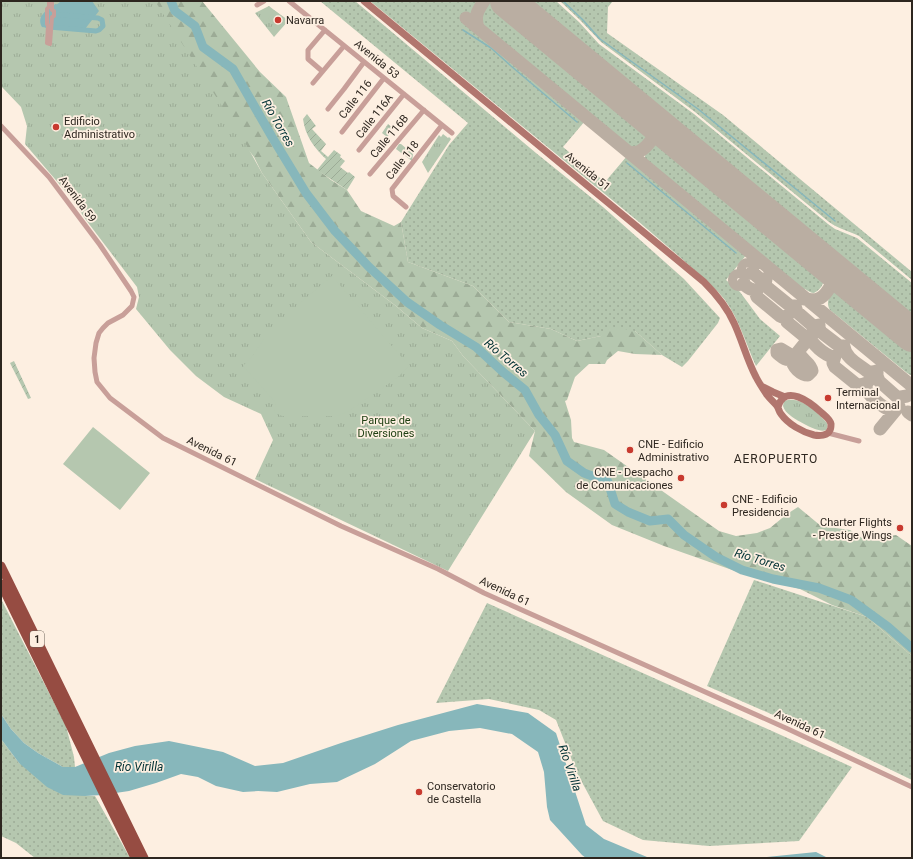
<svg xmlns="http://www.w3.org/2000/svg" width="913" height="859" font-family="Roboto,sans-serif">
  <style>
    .grass { fill: url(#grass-dots) }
    .forest { fill: url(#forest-firs) }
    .park { fill: url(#park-tufts) }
    .garden { fill: url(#garden-furrows) }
    .pitch { fill: #b5c7af }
    .water { fill: #87b7bb }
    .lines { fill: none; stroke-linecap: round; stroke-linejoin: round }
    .stream { stroke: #87b7bb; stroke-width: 1.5 }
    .canal { stroke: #87b7bb; stroke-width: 5 }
    .river { stroke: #87b7bb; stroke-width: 9 }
    .taxiway { stroke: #baaea2; stroke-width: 13 }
    .runway { stroke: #baaea2; stroke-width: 34 }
    .pedestrian { stroke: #c89f99; stroke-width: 4 }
    .minor { stroke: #c89f99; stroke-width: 5 }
    .secondary { stroke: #b1766e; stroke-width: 7 }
    .trunk { stroke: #964c42; stroke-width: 9 }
    .poi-dot { fill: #c83a2f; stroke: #fdefe1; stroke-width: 1.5 }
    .labels { text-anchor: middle; stroke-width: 3.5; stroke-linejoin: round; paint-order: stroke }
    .shield { fill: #fdefe1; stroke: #6b6259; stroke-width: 1 }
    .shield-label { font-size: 10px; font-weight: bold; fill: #2d261f }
    .poi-label { font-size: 11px; fill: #2d261f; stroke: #fdefe1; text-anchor: start }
    .street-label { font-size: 11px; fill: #2d261f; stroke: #fdefe1 }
    .park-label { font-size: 11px; fill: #204013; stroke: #fdefe1 }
    .water-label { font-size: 12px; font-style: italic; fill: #003134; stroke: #fdefe1 }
    .neighbourhood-label { font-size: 12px; letter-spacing: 1px; fill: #2d261f; stroke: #fdefe1 }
  </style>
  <defs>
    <pattern id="grass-dots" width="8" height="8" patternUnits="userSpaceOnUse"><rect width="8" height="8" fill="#b5c7af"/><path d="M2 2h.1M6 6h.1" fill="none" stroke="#9cab96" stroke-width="1.8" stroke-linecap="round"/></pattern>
    <pattern id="forest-firs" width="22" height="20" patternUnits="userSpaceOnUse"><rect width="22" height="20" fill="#b5c7af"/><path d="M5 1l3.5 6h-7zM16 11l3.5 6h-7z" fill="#9cab96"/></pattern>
    <pattern id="park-tufts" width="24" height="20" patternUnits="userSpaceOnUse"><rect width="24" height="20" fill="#b5c7af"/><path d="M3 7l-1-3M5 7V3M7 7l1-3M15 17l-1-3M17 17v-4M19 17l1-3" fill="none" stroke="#9cab96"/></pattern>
    <pattern id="garden-furrows" width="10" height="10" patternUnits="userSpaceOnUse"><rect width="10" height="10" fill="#b5c7af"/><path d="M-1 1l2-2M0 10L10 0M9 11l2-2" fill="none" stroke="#9cab96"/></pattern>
  </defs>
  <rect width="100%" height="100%" fill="#fdefe1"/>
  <path class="grass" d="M320,1H355L536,153L603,207L684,279L720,318L718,323L688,361L682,367L662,355L635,331L601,336L577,341L551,329L509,322L473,286L408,262L401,222L449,145L468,123Z
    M370,1H479L472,17L468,13L463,20L585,121L563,147L605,182L627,156L747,254L726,280L740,292L760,319L780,336L756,366C746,344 739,319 725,300C717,290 708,282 699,274C679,256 659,239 639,222Z
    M490,1H491L647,130L649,133V136L639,147L632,149L484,26L481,16L487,4Z
    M525,1H556L579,22L599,44L694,114L828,224L835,229L857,238L912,283V321Z
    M560,1H613L608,7L607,33L723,115L912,272V280L859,236C849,231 839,229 829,222L695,112L601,42L580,20Z
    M657,141L661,142L820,273C820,274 823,278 823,279C825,284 819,291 814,293C811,293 808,291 805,289L804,290L645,160C644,152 650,145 657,141Z
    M834,292H839L845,294L912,349V376L907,373L830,310C826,303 828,297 834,292Z
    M754,580L867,617L912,656V780L821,736L707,686Z
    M1,599L66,726L74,757L75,767H63L38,753L24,743L11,729L1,714Z
    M487,603L852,767L799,841L709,846L643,840L603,821L577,773L556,720L539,710L489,699L436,703Z
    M1,739L19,763L85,796H95L130,858H83L74,857L66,858H35L16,843L1,836Z"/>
  <path class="forest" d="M131,1H202L260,72L286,97L309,163L331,180L347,190L361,211L394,226L401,222L408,262L473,286L509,322L551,329L577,341L601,336L609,326L635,331L662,355L635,354L618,351L607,360L605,364H589L575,377L567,400L565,401L571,420L572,438L574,442L604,450L719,531L736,536L757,533L770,528L787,514L798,507L821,526L850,530L865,540L896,535L912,546V656L867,617L832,605L800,589L735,571L664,546L612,525L566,492L529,456L535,431L463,356L452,341L422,328L396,306L311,242L262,173L254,157Z"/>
  <path class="park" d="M1,1H155L243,139L262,173L311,242L396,306L422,328L452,341L463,356L535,431L448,571L255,479L273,440L261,414L224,397L196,376L170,350L136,309L139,297L137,287L86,220L72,199L25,144L27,126L21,107L1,86Z
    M269,6L288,21L274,37L255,13Z
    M388,124L394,129L387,137L382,133Z
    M443,134L448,138L449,137L451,139L428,173L422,162L439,135L441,137Z
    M399,144H401L413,154L412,161L396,149Z
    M788,400C803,398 817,412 827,423C832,442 796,420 791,416C787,413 784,410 783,406L784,401Z"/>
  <path class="garden" d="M307,114L316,126L312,129L326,144L321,151L328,157L334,150L341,155L340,157L345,161L340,167L348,173L349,172L355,177L347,190L317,170L326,159C314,148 305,135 303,119Z
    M14,361L31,398L28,399L10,363Z"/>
  <path class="pitch" d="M274,10L288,20L280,29L268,19Z
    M332,276L409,366L397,378L347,412L337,416H282L274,412L276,403L243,366L253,355L264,339L300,303Z
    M93,427L150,473L120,510L63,464Z"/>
  <path class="water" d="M61,1H92L99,11L85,29L83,31L49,28L42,27C38,20 41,15 47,10C48,9 51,6 52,5C57,4 57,5 61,1Z
    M477,704L528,713L556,733L586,825L604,839L647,857L667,858H586L582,855L550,820L547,807L544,772L538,752L512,734L480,728L449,731L411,741L375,764L337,782L310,784L277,792L258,791L243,792L216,786L198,777L181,774L156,783L129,791L102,795L85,796L63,795L47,787L19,763L1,739V714L11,729L24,743L38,753L63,767H75L109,753L135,746L169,741L223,752L255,766L283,763L341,743L398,725Z
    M816,852L828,858H757Z"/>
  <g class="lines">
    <path class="stream" d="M563,1L582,19L600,39L698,109L835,221
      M463,30L491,48L511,66L577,122
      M627,163L736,253"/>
    <path class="canal" d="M51,14L98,18L102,20L103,26L99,30L96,31L49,27C42,23 45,16 51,14Z"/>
    <path class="river" d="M171,1L175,11L195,26L203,47L233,69L272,137L306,193L335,231L369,267L407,302L440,325L476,347L503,372L525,390L539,415L555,435L567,461L584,473L608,482L615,504L628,512L650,521L668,519L684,535L716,557L742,570L773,579L819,588L851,600L888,627L912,648"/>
    <path class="taxiway" d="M466,18L912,386
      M478,27C474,16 478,10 484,1
      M654,122C656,128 656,131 654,137
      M630,153C634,152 637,153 640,151C654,144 649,130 671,136
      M743.5 269a4.5 4.5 0 1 1 9 0a4.5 4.5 0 1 1-9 0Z
      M832,269L834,276L833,283
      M752,272L760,279H766L765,285L768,288L789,305L791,306H795L797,312L812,325L815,326L819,325V328L821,332L838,345L840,346H844C845,358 858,364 867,371C871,373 874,372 877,371V376L879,381L897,397H901L907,396
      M734.5 280a4.5 4.5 0 1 1 9 0a4.5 4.5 0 1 1-9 0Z
      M743,284C747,287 751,291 757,290L756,294L757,297L780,316L782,317L787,316V322L804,336H810C811,344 825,355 833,357L835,356L833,363L835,367L856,384L861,385L867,383
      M804,299C809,299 813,301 818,299C831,295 826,279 847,281
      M799,351C800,360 811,362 812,371L808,375C801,375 792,367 792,359L814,332
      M792,359C785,361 782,357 777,353V350L781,349L791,355L797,354
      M871,378C869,381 866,383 866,387C865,393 884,409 891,410C893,410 894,410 897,408
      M908,412L912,415
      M880,429L899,406"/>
    <path class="runway" d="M507,1L912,335"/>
    <path class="pedestrian" d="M49,1V7L47,9V24L48,26L47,43L50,44L52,17L54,16V11L52,10V1"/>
    <path class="minor" d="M289,1L452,133
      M257,5L264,1
      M322,71L308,59V50L325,30
      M313,83L344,46
      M328,109L344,89L364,62
      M1,126L49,177L100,245L131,291L134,297L132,306L123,315L108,323L103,328L99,333L96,343L94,358L95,372L97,382L110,398L163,438L341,526L438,569L484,593L788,729L912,787
      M342,132L384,78
      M359,150L404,94
      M370,174L424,110
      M406,207L393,196L392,189L442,125
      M828,433L859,441"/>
    <path class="secondary" d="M364,1L704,282C716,294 727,307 734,323C742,340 747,360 756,377C759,383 763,389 767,395C770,399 774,402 777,406C779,409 779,412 781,414C788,424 802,432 814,435C819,436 828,436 830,430C831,429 831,425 831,424C830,419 825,416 822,413C810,402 785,383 778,407
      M763,387L773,392L785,397"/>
    <path class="trunk" d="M1,566L144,858
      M1,584L135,858"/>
  </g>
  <g class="poi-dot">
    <circle cx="278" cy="20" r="4"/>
    <circle cx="56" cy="127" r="4"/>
    <circle cx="828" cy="398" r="4"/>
    <circle cx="630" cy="450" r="4"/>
    <circle cx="681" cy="478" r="4"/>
    <circle cx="724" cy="505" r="4"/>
    <circle cx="900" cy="528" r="4"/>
    <circle cx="419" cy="792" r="4"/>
  </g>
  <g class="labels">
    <rect class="shield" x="30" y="631" width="14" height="16" rx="3"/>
    <g class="shield-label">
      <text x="37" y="643">1</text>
    </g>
    <g class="poi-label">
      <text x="286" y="24">Navarra</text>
      <text x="64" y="125">Edificio<tspan x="64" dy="13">Administrativo</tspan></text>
      <text x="836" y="396">Terminal<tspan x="836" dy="13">Internacional</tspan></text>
      <text x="638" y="448">CNE - Edificio<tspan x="638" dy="13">Administrativo</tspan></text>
      <text x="673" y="476" text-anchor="end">CNE - Despacho<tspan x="673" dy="13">de Comunicaciones</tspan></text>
      <text x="732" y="503">CNE - Edificio<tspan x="732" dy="13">Presidencia</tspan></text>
      <text x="892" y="526" text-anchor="end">Charter Flights<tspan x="892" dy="13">- Prestige Wings</tspan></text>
      <text x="427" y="790">Conservatorio<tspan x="427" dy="13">de Castella</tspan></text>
    </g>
    <g class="street-label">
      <text transform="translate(377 59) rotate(39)" y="4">Avenida 53</text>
      <text transform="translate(355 99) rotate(-52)" y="4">Calle 116</text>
      <text transform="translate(374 116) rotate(-52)" y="4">Calle 116A</text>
      <text transform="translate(389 136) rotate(-50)" y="4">Calle 116B</text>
      <text transform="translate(402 160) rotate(-52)" y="4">Calle 118</text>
      <text transform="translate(588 171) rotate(39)" y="4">Avenida 51</text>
      <text transform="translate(78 199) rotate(53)" y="4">Avenida 59</text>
      <text transform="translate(212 451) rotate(26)" y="4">Avenida 61</text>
      <text transform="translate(505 591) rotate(25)" y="4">Avenida 61</text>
      <text transform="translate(800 724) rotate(25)" y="4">Avenida 61</text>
    </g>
    <g class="park-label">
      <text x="386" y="424">Parque de<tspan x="386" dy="13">Diversiones</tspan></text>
    </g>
    <g class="water-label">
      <text transform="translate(278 123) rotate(60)" y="4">Río Torres</text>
      <text transform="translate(506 358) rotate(40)" y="4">Río Torres</text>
      <text transform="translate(760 560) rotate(17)" y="4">Río Torres</text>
      <text x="139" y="771">Río Virilla</text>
      <text transform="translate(570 768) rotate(71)" y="4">Río Virilla</text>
    </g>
    <g class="neighbourhood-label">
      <text x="776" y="463">AEROPUERTO</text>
    </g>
  </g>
  <rect width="913" height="859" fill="none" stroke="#2d261f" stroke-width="4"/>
</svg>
